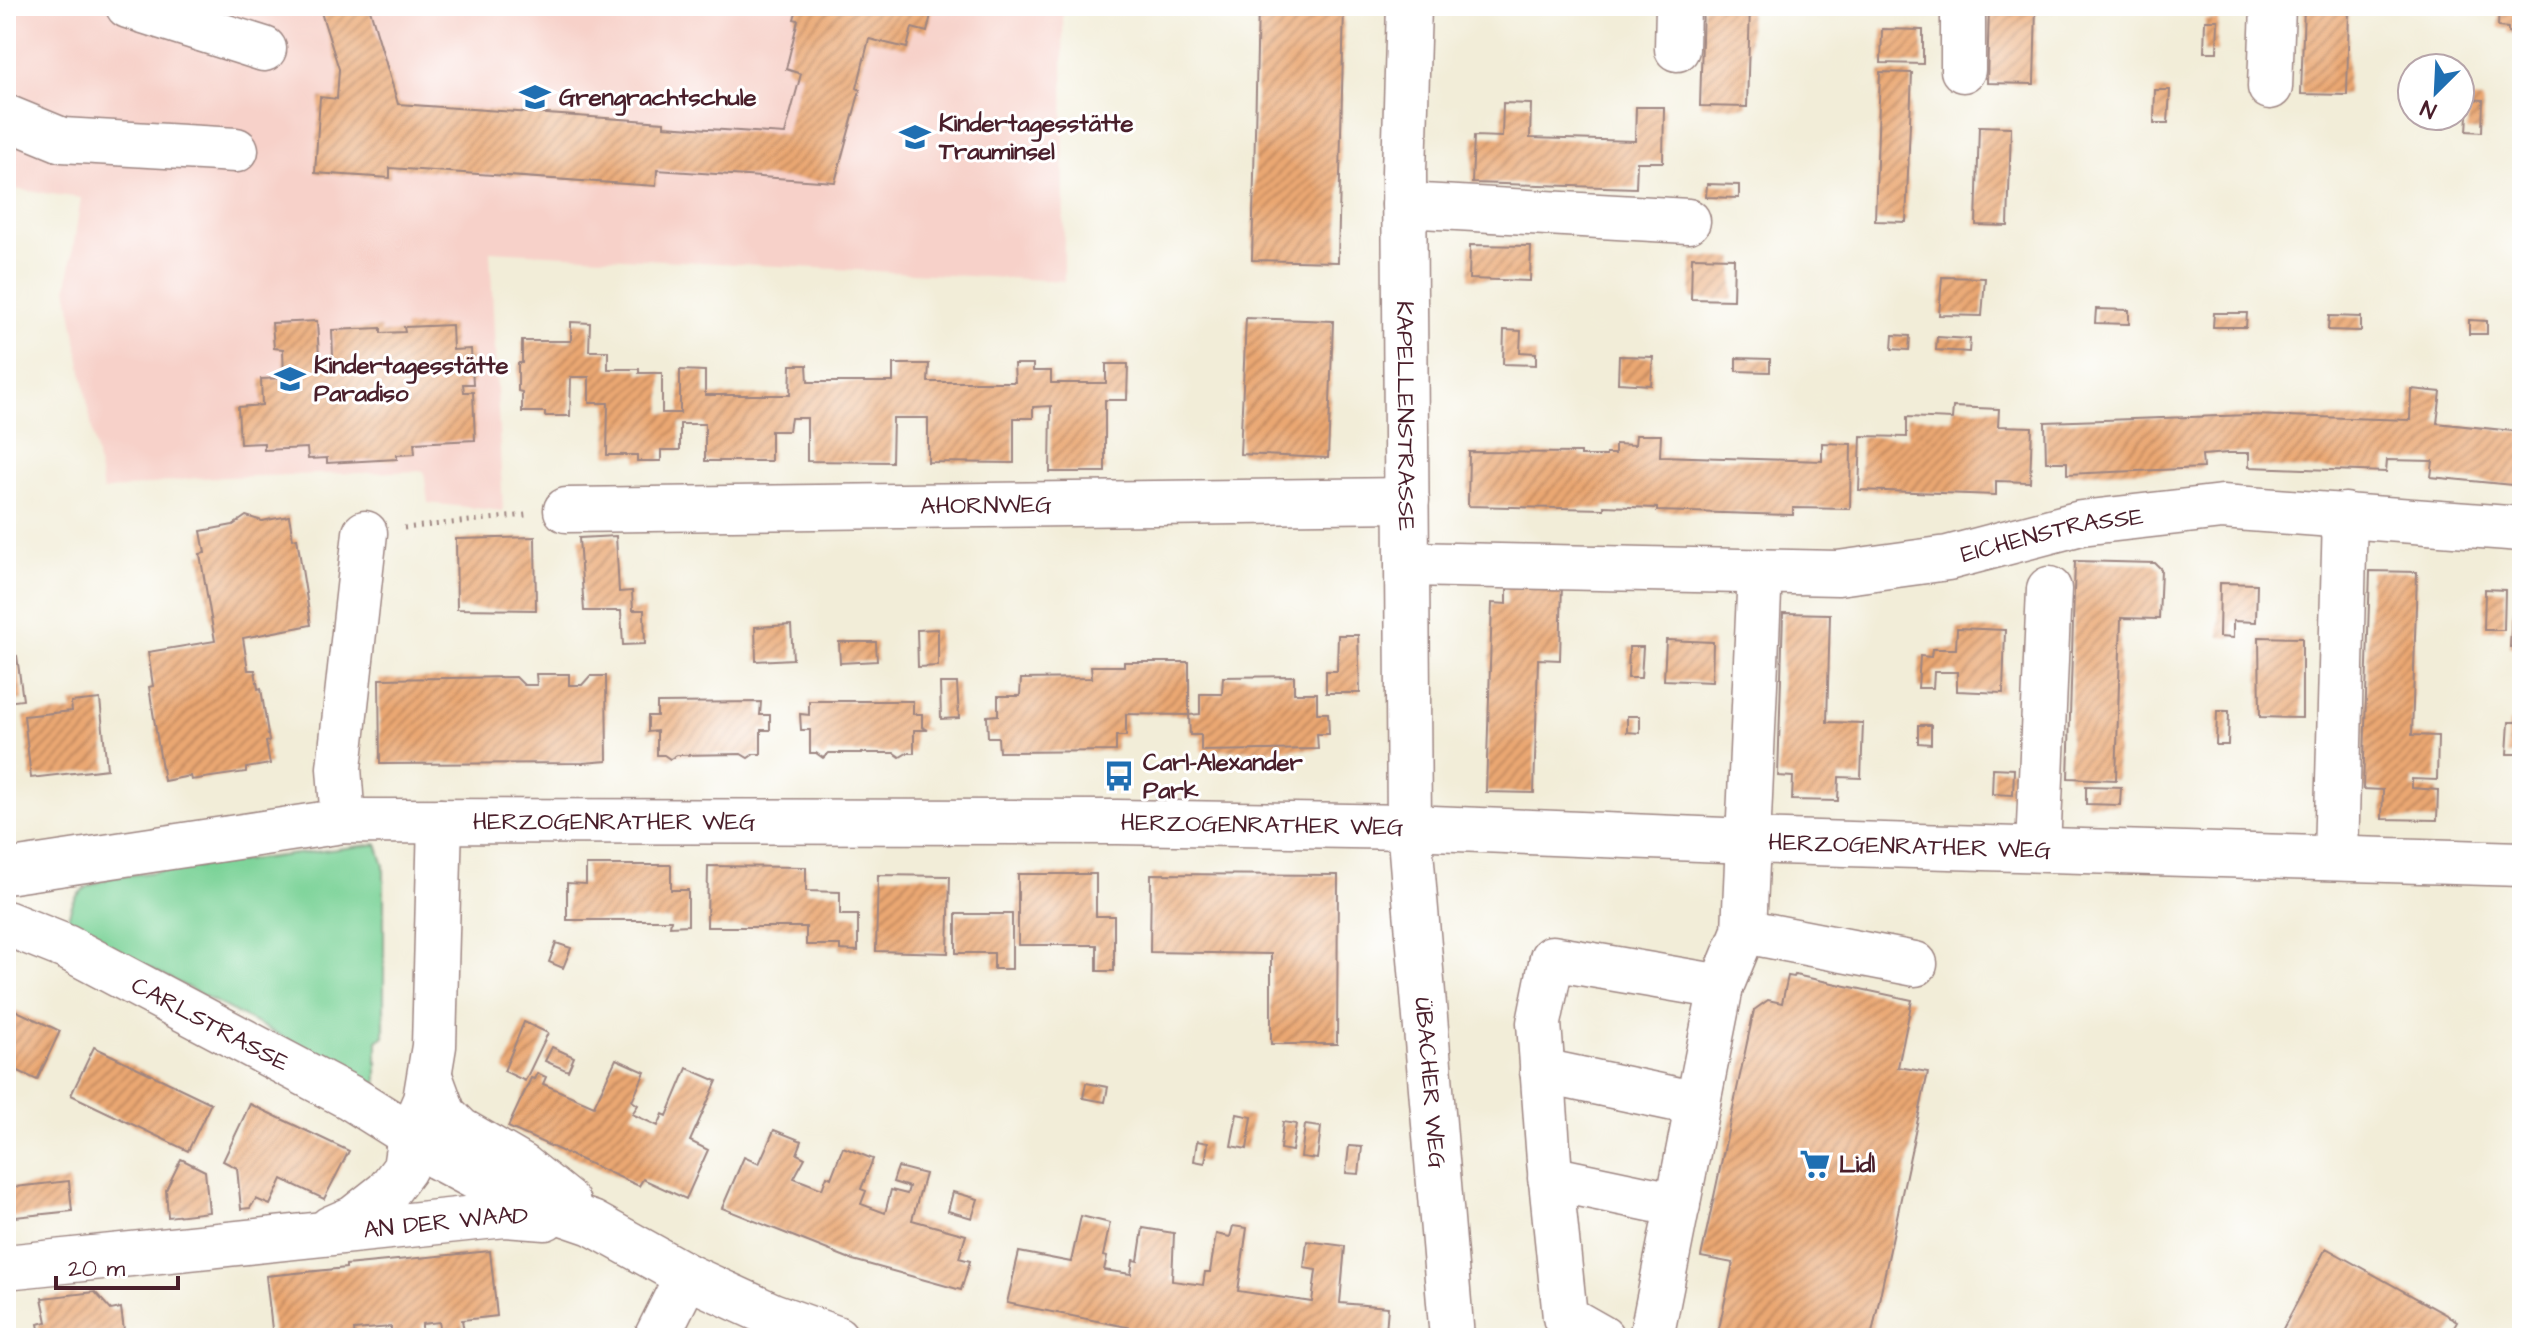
<svg xmlns="http://www.w3.org/2000/svg" width="2528" height="1344" font-family="'Architects Daughter',sans-serif">
  <style>
    .built { fill: #f7d1c9 }
    .green { fill: #7bd398; stroke: #627962; stroke-width: 2 }
    .building { fill: url(#building-hatch) }
    .lines { fill: none; stroke-linecap: round; stroke-linejoin: round }
    .minor-casing { stroke: #9e8682; stroke-width: 47 }
    .path { stroke: #9e8682; stroke-width: 5; stroke-dasharray: 2 6; stroke-linecap: butt }
    .minor { stroke: #fff; stroke-width: 44 }
    .labels { text-anchor: middle; stroke-width: 6; stroke-linejoin: round; paint-order: stroke }
    .poi-label { font-size: 24px; font-weight: bold; fill: #4a1f2b; stroke: #fff; text-anchor: start }
    .street-label { font-size: 24px; fill: #4a1f2b; stroke: #fff }
  </style>
  <defs>
    <pattern id="building-hatch" width="6" height="6" patternUnits="userSpaceOnUse" patternTransform="scale(2)"><rect width="6" height="6" fill="#eaa772"/><path d="M-1 1l2-2M0 6l6-6M5 7l2-2" fill="none" stroke="#c0875e"/></pattern>
  </defs>
  <rect width="100%" height="100%" fill="#fff"/>
  <filter id="ink" filterUnits="userSpaceOnUse"><feTurbulence type="fractalNoise" baseFrequency=".0125" numOctaves="2"/><feDisplacementMap in="SourceGraphic" scale="16" xChannelSelector="R" yChannelSelector="G"/><feConvolveMatrix kernelMatrix="1 2 1 2 8 2 1 2 1" color-interpolation-filters="sRGB"/></filter>
  <filter id="wash" filterUnits="userSpaceOnUse"><feTurbulence type="fractalNoise" baseFrequency=".006" numOctaves="4" result="noise"/><feDisplacementMap in="SourceGraphic" scale="32" xChannelSelector="R" yChannelSelector="G"/><feGaussianBlur stdDeviation="1.8" result="paint"/><feColorMatrix in="noise" values="0 0 0 0 0 0 0 0 0 0 0 0 0 0 0 0 0 1.4 0 .05"/><feComposite in="paint" operator="in"/></filter>
  <g filter="url(#wash)">
    <rect width="100%" height="100%" fill="#f2edd8"/>
    <path class="built" d="M6,6H1063L1064,281L490,251L503,511L428,503L424,471L195,478L103,491L67,287L81,198L6,188Z"/>
    <path class="green" d="M377,844L384,866V1036L377,1041V1086L67,925C72,892 82,887 113,877Z"/>
    <g id="blocks">
      <path class="building" d="M319,6H369L398,104L664,122V126L785,134L801,74L786,69L798,20L794,19L798,6H933L927,32L912,28L907,48L869,39L857,88L860,90L835,182L657,170L656,186L390,168V178L315,173L320,97L337,99L339,69Z
        M1258,6H1344L1338,262L1252,260Z
        M1703,6H1750L1747,107L1700,106Z
        M1989,6H2036L2034,84L1987,83Z
        M2304,6H2349L2347,95L2301,94Z
        M2499,6H2522V34L2508,33V28L2498,27Z
        M2205,20H2218L2217,52H2204Z
        M1882,29L1923,30V64L1881,63Z
        M1880,72L1912,73L1906,222L1875,221Z
        M2155,90H2170L2168,123H2154Z
        M2469,99L2483,100L2482,132L2467,131Z
        M1503,103L1531,104L1530,138L1635,141L1636,107H1664L1663,162H1637L1636,188L1472,183L1474,136L1502,137Z
        M1979,126L2011,127L2008,226L1976,225Z
        M1707,184L1739,185V198L1706,197Z
        M1470,245L1531,246L1530,281L1469,279Z
        M1692,257L1734,258L1733,300L1691,299Z
        M1942,277L1985,278L1982,316L1939,315Z
        M2096,309L2129,310V324L2095,323Z
        M2214,313H2247L2246,327H2213Z
        M2329,316L2361,317V331L2328,330Z
        M1246,318L1333,321L1328,458L1240,454Z
        M2469,320L2487,321V334H2469Z
        M317,321L319,357L333,356L332,330L381,328V333L405,332L404,327L452,325L453,350L471,349L473,384H463L464,392H473L475,440L414,443L415,454L397,455V459L327,463V458L308,459L307,448L264,450V443L240,444L238,407L262,405L261,379L284,378L283,349L274,348L272,323Z
        M571,322L590,323L589,351H608V369H639V373H662V413H680V370L705,371V395H790L791,365H807L808,382H893V364H929L928,382H1015L1014,364H1033V371H1051V383H1106V364H1128L1127,400H1105V472H1050L1051,406L1033,407V418H1014V463L928,462V418H893L892,462L807,461V418H791L789,431H771V461H705V424H680V450H661V461H637V455H607L608,403H589V377H571L570,416H545V412H522V392L518,391V363H522V341H571Z
        M1504,330L1521,331L1520,352L1536,353V365L1503,364Z
        M1893,335L1910,336L1909,350L1892,349Z
        M1937,337L1970,339L1969,352L1936,350Z
        M1619,356L1653,357L1651,385L1618,383Z
        M1736,358L1770,359V372L1736,371Z
        M2411,389L2441,392L2437,423L2522,432V486L2431,477L2433,461L2387,460L2386,472L2249,467V453H2228L2202,455L2203,468L2067,474V462H2046L2045,422L2250,415L2410,420Z
        M1953,407L1999,409L1998,426L2032,427L2030,482L1996,481V495L1859,490L1861,436L1907,437V417L1952,419Z
        M1636,435H1661L1660,456L1822,461V443L1851,444L1850,509L1793,508V515L1657,511V508L1604,506V509L1468,506L1469,452L1581,453V456H1606V454H1615V444L1635,445Z
        M246,516L262,521L289,516L293,539L297,538L311,625L243,638L248,670H255L258,689L261,688L269,741L266,742L270,764L246,768V772L191,780L190,776L164,781L149,687L153,686L148,652L215,641L200,554L205,553L201,531L233,525Z
        M616,536L619,592L632,591L633,610H644L645,644L623,645L621,611H584L579,538Z
        M535,537L536,610L457,609L456,539Z
        M2075,561L2155,563L2161,569L2159,619L2121,618L2116,780L2068,778Z
        M2370,571L2417,572L2412,735L2438,736L2437,780L2412,779V788L2438,790L2437,820L2382,819L2383,790L2363,789Z
        M1507,579L1562,581L1560,660L1538,659L1534,793L1486,792L1492,603L1507,604Z
        M2220,583L2257,584L2256,622L2233,621V638L2219,637Z
        M2485,589L2505,590L2504,630H2484Z
        M1783,613L1830,614L1827,722L1863,723L1861,778L1839,777L1838,801L1792,800L1793,777L1778,776Z
        M2512,613H2522V647H2510Z
        M791,625L793,659L756,661L755,627Z
        M1957,628L2005,630L2003,693L1957,691V672H1934L1933,688H1918L1920,656L1931,657L1932,649H1956Z
        M938,629V666L918,667L917,630Z
        M1338,635H1358L1360,693H1326V671H1337Z
        M2259,637L2302,638V718L2260,717Z
        M1666,640L1713,642L1712,682L1664,680Z
        M839,642H876L877,661L840,663Z
        M1629,647H1643L1641,678H1628Z
        M17,656L23,700L6,702V658Z
        M1124,662H1189V715L1200,714V694H1222L1223,677L1294,676V693H1317V713H1328L1329,734H1317L1318,749L1201,751V735H1190L1189,715L1126,714V736H1116V751L999,752L998,737H988L987,716L998,715V696H1020L1021,679L1092,678L1091,666H1124Z
        M536,674H569V685H582L590,676H606L607,761L583,763L380,764L379,679L516,677L524,685H537Z
        M940,683H957L959,718L941,719Z
        M100,699L107,769L31,778L24,716L72,711L71,702Z
        M809,701H913V714H922V727L928,730H914V753H907L900,757L894,753H829L823,758L816,753H810V730H801L800,714L809,715Z
        M761,702L760,715H770V730H761V754H754L748,758L741,754L677,755L670,759L664,755H657V731L648,732V716H657V703Z
        M2217,711H2229L2228,745H2216Z
        M1627,716H1640V733L1627,732Z
        M2509,722H2522L2521,754H2507Z
        M1918,725H1931V744L1918,743Z
        M1993,768L2014,769L2013,795L1992,794Z
        M2086,786L2121,787L2120,805L2086,804Z
        M586,865H671V890H688V925L670,926L671,920H567V883L586,884Z
        M708,866L806,867V891L840,892V915H858V951L840,950V945H806V927H707Z
        M1018,874H1096V916H1114V971H1097V945H1018Z
        M1151,874L1338,875L1337,1044H1271V954L1150,952Z
        M878,875L950,876L948,953L876,951Z
        M956,914H1012V969H994V953H956Z
        M556,943L571,948L563,968L549,962Z
        M1795,975L1912,1000L1898,1067L1928,1072L1871,1338H1717L1733,1263L1701,1257L1754,1010L1768,1000L1782,1003L1788,976L1794,977Z
        M6,1006L60,1031L37,1080L6,1065Z
        M524,1022L548,1033L525,1081L504,1071Z
        M94,1047L211,1103L188,1151L71,1095Z
        M552,1047L574,1057L568,1071L545,1061Z
        M616,1059L645,1072L632,1101L638,1105L632,1114L658,1126L663,1114L667,1116L687,1068L717,1081L690,1141L708,1150L686,1199L643,1179L639,1186L508,1127L531,1078L534,1079L537,1073L546,1077L543,1084L594,1106Z
        M1086,1083L1108,1087L1105,1102L1083,1098Z
        M250,1104L349,1151L324,1199L282,1179L270,1205L256,1199L250,1208L241,1209L237,1168L223,1161Z
        M1237,1114L1252,1117L1247,1149L1231,1146Z
        M1283,1122L1296,1124L1292,1151L1280,1149Z
        M1305,1125L1321,1127L1317,1159L1301,1157Z
        M774,1130L802,1141L797,1154L805,1158L794,1178L822,1189L827,1176L831,1178L843,1147L873,1159L861,1189L866,1191L861,1204L885,1213L891,1190L907,1194L909,1187L893,1182L898,1167L925,1174L912,1220L966,1235L959,1258L970,1261L961,1290L853,1260L722,1208L744,1157L759,1164Z
        M1197,1141L1208,1143L1205,1163L1194,1161Z
        M1349,1146L1362,1147L1359,1174L1346,1173Z
        M181,1159L205,1171L209,1212L168,1217L166,1190Z
        M69,1181L72,1211L6,1218V1188Z
        M953,1192L978,1199L972,1218L948,1211Z
        M1081,1216L1110,1223L1103,1256L1107,1257L1104,1270L1131,1274L1133,1260L1138,1261L1143,1228L1161,1231L1174,1233L1172,1281L1203,1285L1205,1272H1210L1216,1234L1230,1237L1233,1226L1247,1228L1238,1291L1312,1302L1316,1270L1304,1268L1307,1241L1345,1246L1340,1303L1388,1307L1386,1332L1399,1333L1398,1338H1156L1157,1333L1007,1303L1019,1252L1071,1262Z
        M2326,1248L2457,1321L2448,1338H2278Z
        M490,1251L497,1316L462,1320L465,1338H442L439,1322L422,1324V1331L391,1335V1327L354,1330L355,1338H273L266,1276L346,1268V1265Z
        M95,1292L111,1310L121,1308L125,1338H41L38,1324L47,1322L42,1298Z"/>
    </g>
  </g>
  <g filter="url(#ink)">
    <use href="#blocks" fill-opacity="0" stroke="#9e8682" stroke-width="2"/>
    <g class="lines">
      <g class="minor-casing">
        <g id="minor">
          <path d="M128,6L264,49"/>
          <path id="s1" d="M1409,6L1404,172L1409,827L1452,1338"/>
          <path d="M1963,6V70"/>
          <path d="M1677,49L1678,6"/>
          <path d="M2270,87L2273,6"/>
          <path d="M6,117L62,140L236,150"/>
          <path d="M1404,205L1688,221"/>
          <path id="s2" d="M566,510L1407,500"/>
          <path id="s3" d="M1408,564L1838,573L1948,558L2081,523L2222,507L2522,529"/>
          <path d="M343,821L339,768L365,533"/>
          <path d="M2038,849L2049,589"/>
          <path d="M2336,857L2345,515"/>
          <path id="s4" d="M6,872L343,821L1117,822L1409,827L1748,841L2522,864"/>
          <path id="s5" d="M6,923L66,947L351,1098L410,1135L439,1158L504,1193L592,1223L687,1276L772,1315L836,1338"/>
          <path d="M1744,931L1915,964"/>
          <path d="M1542,1071L1698,1104"/>
          <path d="M430,1076L444,1114L460,1130L522,1166L568,1203"/>
          <path d="M1550,1178L1678,1205"/>
          <path d="M331,1228L354,1218L387,1192L405,1168L410,1135L425,1100L434,1046L440,821"/>
          <path id="s6" d="M6,1267L505,1215L545,1218"/>
          <path d="M656,1338L687,1276"/>
          <path d="M1602,1338L1565,1317L1549,1161L1539,1023L1552,958L1721,987"/>
          <path d="M1651,1338L1721,987L1744,931L1760,571"/>
        </g>
      </g>
      <path class="path" d="M404,528L526,515"/>
      <use href="#minor" class="minor"/>
    </g>
  </g>
  <defs>
    <g id="school-bare" transform="scale(2.4)"><path d="M0-5L7-2L0 1L-7-2ZM-4 1L0 2.5L4 1V4Q0 6-4 4Z" fill="#1f6fb2" stroke="#fff" stroke-width="2.5" paint-order="stroke"/></g>
    <g id="bus-bare" transform="scale(2.4)"><path d="M-5-6H5V4H4V6H2V4H-2V6H-4V4H-5ZM-3.5-4V0h7V-4ZM-3.5 1.2v1.5H-2V1.2ZM2 1.2v1.5H3.5V1.2Z" fill="#1f6fb2" stroke="#fff" stroke-width="2.5" paint-order="stroke"/></g>
    <g id="supermarket-bare" transform="scale(2.4)"><path d="M-6-5.5h2.5l.6 2H6L4.5 2H-2.5L-4.4-4H-6ZM-1.5 3.2a1.3 1.3 0 1 0 .1 0ZM3 3.2a1.3 1.3 0 1 0 .1 0Z" fill="#1f6fb2" stroke="#fff" stroke-width="2.5" paint-order="stroke"/></g>
  </defs>
  <g fill-rule="evenodd">
    <use href="#school-bare" x="535" y="97"/>
    <use href="#school-bare" x="915" y="137"/>
    <use href="#school-bare" x="290" y="379"/>
    <use href="#bus-bare" x="1119" y="776"/>
    <use href="#supermarket-bare" x="1815" y="1164"/>
  </g>
  <g class="labels">
    <g class="poi-label">
      <text x="559" y="105">Grengrachtschule</text>
      <text x="939" y="131">Kindertagesstätte<tspan x="939" dy="28">Trauminsel</tspan></text>
      <text x="314" y="373">Kindertagesstätte<tspan x="314" dy="28">Paradiso</tspan></text>
      <text x="1143" y="770">Carl-Alexander<tspan x="1143" dy="28">Park</tspan></text>
      <text x="1839" y="1172">Lidl</text>
    </g>
    <g class="street-label">
      <text dy="8" stroke="none"><textPath href="#s1" startOffset="410">KAPELLENSTRASSE</textPath></text>
      <text dy="8" stroke="none"><textPath href="#s2" startOffset="420">AHORNWEG</textPath></text>
      <text dy="8" stroke="none"><textPath href="#s3" startOffset="648">EICHENSTRASSE</textPath></text>
      <text dy="8" stroke="none"><textPath href="#s4" startOffset="612">HERZOGENRATHER WEG</textPath></text>
      <text dy="8" stroke="none"><textPath href="#s4" startOffset="1260">HERZOGENRATHER WEG</textPath></text>
      <text dy="8" stroke="none"><textPath href="#s4" startOffset="1908">HERZOGENRATHER WEG</textPath></text>
      <text dy="8" stroke="none"><textPath href="#s5" startOffset="228">CARLSTRASSE</textPath></text>
      <text dy="8" stroke="none"><textPath href="#s1" startOffset="1078">ÜBACHER WEG</textPath></text>
      <text dy="8" stroke="none"><textPath href="#s6" startOffset="442">AN DER WAAD</textPath></text>
    </g>
  </g>
  <rect width="2528" height="1344" fill="none" stroke="#fff" stroke-width="32"/>
  <g transform="translate(2436 92) rotate(204)"><circle r="38" fill="#ffffff" stroke="#b7a5aa" stroke-width="2"/>
  <path d="M0-6L14 30L0 20L-14 30Z" fill="#1f6fb2"/>
  <text y="-12" font-size="22" font-weight="bold" text-anchor="middle" fill="#4a1f2b">N</text>
  </g>
  <path d="M56 1276v12h122v-12" fill="none" stroke="#4a1f2b" stroke-width="4"/>
  <text x="68" y="1276" font-size="24" fill="#4a1f2b" stroke="#ffffff" stroke-width="6" paint-order="stroke">20 m</text>
</svg>
